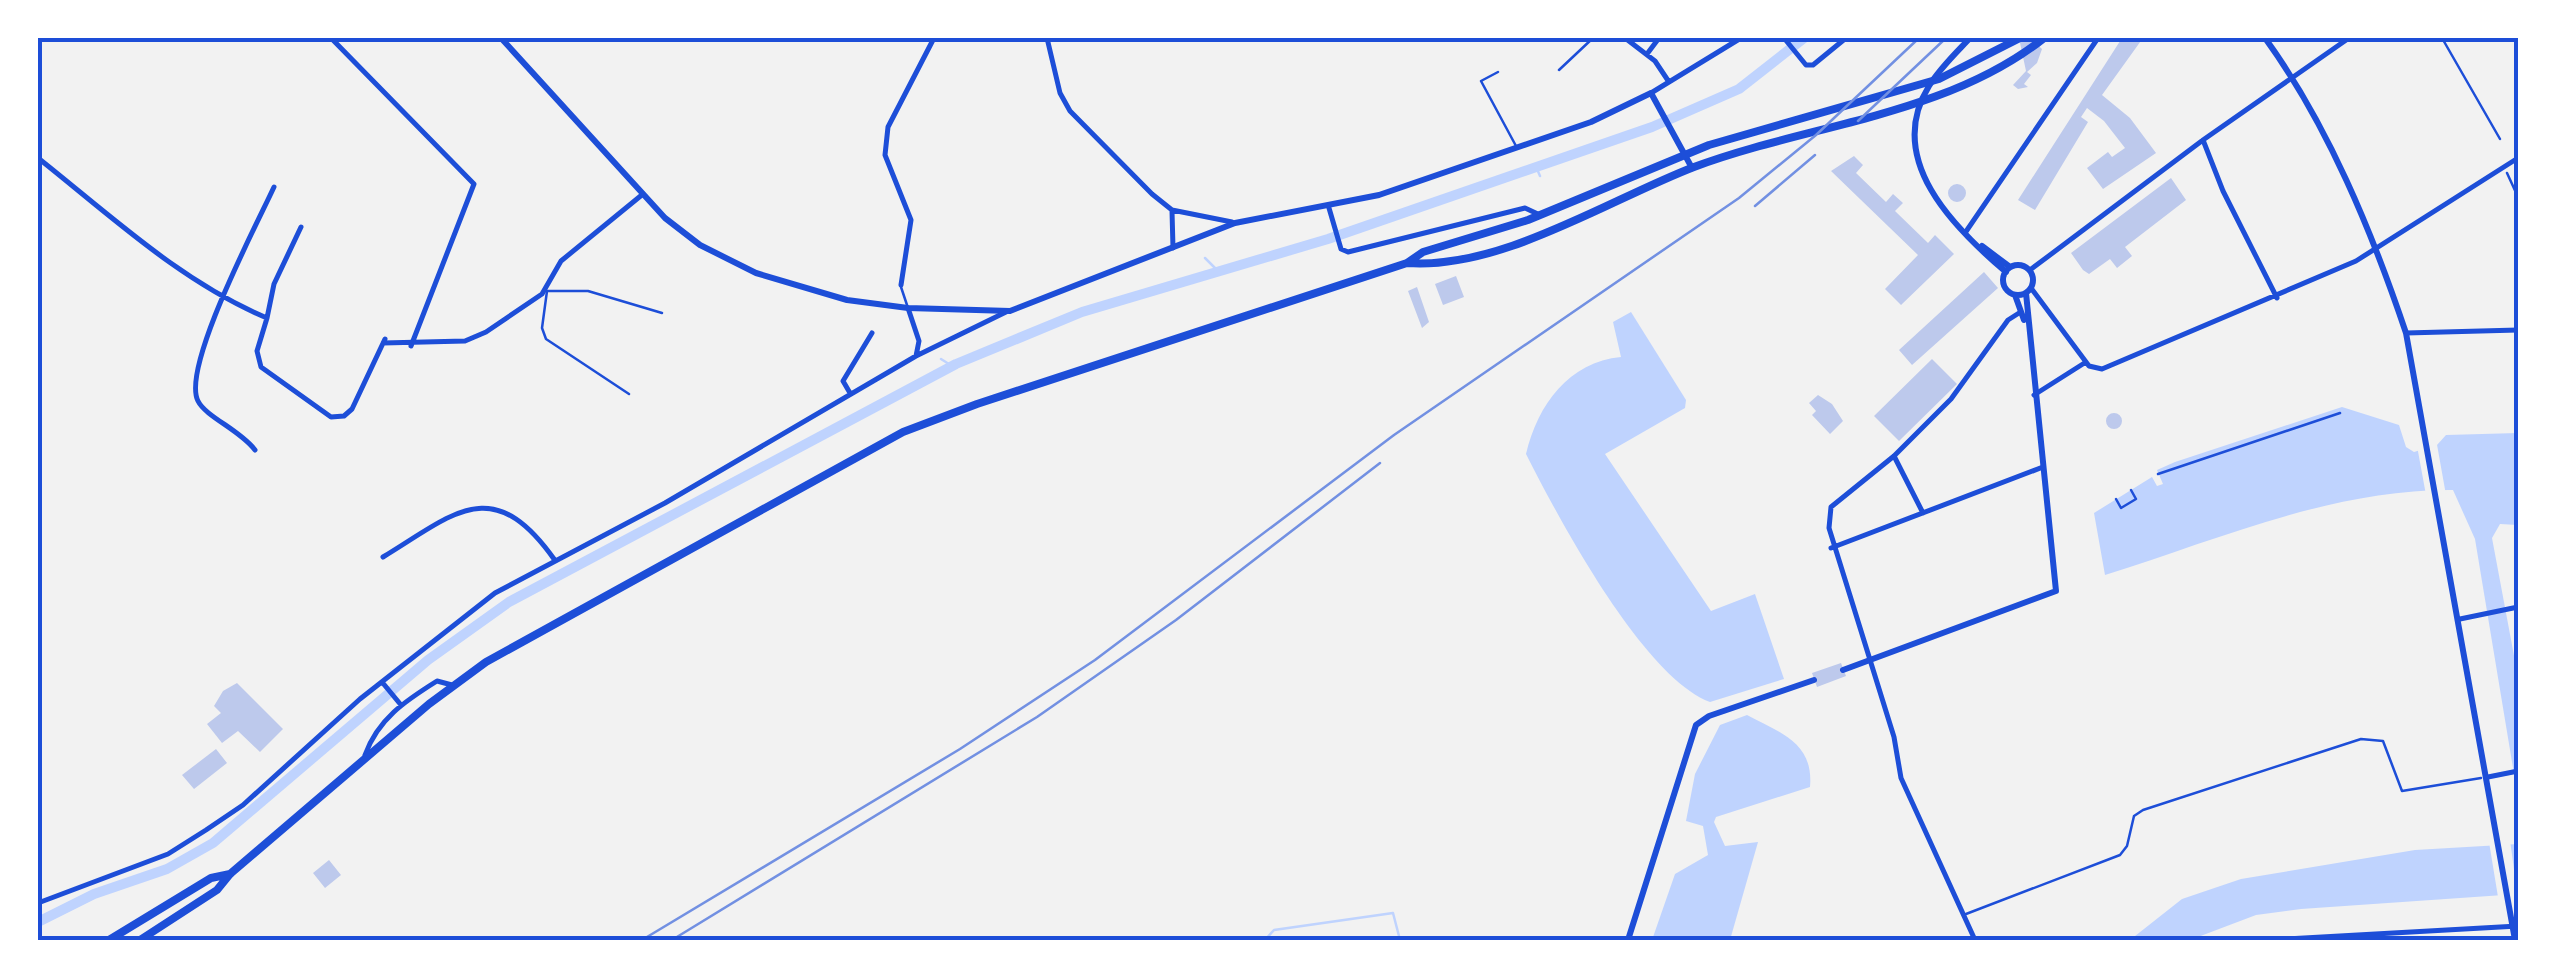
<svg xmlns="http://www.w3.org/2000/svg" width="2556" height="978" font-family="'Zilla Slab',serif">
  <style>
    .water { fill: #bfd3fe }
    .pier { fill: #f2f2f2 }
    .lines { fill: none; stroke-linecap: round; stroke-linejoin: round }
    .stream { stroke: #bfd3fe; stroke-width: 2.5 }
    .canal { stroke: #bfd3fe; stroke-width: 10 }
    .building { fill: #bdc9ec }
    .path { stroke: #1d4ed8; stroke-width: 2.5 }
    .service { stroke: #1d4ed8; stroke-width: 2.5 }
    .minor { stroke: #1d4ed8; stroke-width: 5 }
    .tertiary { stroke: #1d4ed8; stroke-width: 6 }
    .primary { stroke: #1d4ed8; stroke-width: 8 }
    .rail { stroke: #7290e2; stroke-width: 2.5 }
    .neatline { fill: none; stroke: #1d4ed8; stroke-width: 4 }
  </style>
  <rect width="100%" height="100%" fill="#f2f2f2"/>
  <path class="water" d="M1631,312L1686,400L1685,408L1605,454L1711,611L1755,594L1784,679L1710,702C1643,677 1559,519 1526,454C1538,404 1569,362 1621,357L1613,322Z
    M2342,407L2399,425L2406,447L2414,452L2437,445L2446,435L2518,433V525L2500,524L2492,538L2518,677V798L2475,539L2453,490C2333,489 2219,539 2105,575L2094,513L2152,477L2157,486L2163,484L2157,470L2175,462Z
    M1747,715C1781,733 1814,743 1810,787L1716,817L1714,822L1725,846L1758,842L1730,940H1652L1675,874L1708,855L1703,826L1686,821L1695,774L1720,725Z
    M2518,844V894L2301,909L2256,915L2190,940H2130L2182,899L2241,879L2415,850Z"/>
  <path class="pier" d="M2436,439L2446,495H2426L2417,446Z
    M2510,840L2518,899L2499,903L2489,842Z"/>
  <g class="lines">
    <path class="stream" d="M1537,169L1540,176
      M1205,258L1219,272
      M941,359L952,366
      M1265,940L1274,930L1393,913L1400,940"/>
    <path class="canal" d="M38,922L94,894L167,869L213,843L428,660L509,602L956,364L1082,312L1328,239L1652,127L1739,89L1804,38"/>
  </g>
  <path class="building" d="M2019,38H2030L2042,49L2037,63L2027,72L2031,75L2024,84L2028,87L2018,89L2013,85L2026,71Z
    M2122,38H2143L2102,95L2130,118L2156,153L2103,189L2087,168L2108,152L2112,157L2125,148L2104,121L2087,108L2081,117L2088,122L2035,210L2018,200Z
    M1854,156L1863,165L1856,173L1886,202L1893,194L1903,203L1895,211L1928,243L1935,235L1954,254L1901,305L1885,289L1918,255L1831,171Z
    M2171,178L2186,200L2125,247L2132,256L2117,268L2110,259L2089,274L2083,270L2071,253Z
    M1948 193a9 9 0 1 1 18 0a9 9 0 1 1-18 0Z
    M1984,272L1998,288L1912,365L1899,350Z
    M1456,276L1464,297L1443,305L1435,284Z
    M1417,287L1429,322L1422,328L1408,291Z
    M1932,359L1957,384L1899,441L1874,416Z
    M1818,395L1832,404L1843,421L1830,434L1812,415L1816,411L1809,403Z
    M2106 421a8 8 0 1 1 16 0a8 8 0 1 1-16 0Z
    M1841,663L1846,676L1817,687L1812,673Z
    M237,683L283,729L260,752L238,731L222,743L207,724L221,713L214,706L223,691Z
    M216,749L227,763L194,789L182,775Z
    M329,860L341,875L325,888L313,873Z"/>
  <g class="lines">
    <path class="path" d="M2442,38L2500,139
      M2507,173L2518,197
      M2158,474L2340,413
      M2116,499L2121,508L2136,499L2131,490"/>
    <path class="service" d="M1559,70L1593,38
      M1498,72L1481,81L1516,146
      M901,287L908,308
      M547,291L542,328L546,339L629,394
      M548,291H588L662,313
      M1966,914L2120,855L2127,846L2134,816L2143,810L2361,739L2383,741L2402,791L2481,778"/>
    <path class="minor" d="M331,38L474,184L411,346
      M1047,38L1060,93L1070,111L1152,194L1172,210L1232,222
      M1625,38L1655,61L1669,82
      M1784,38L1806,65H1813L1846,38
      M1647,54L1659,38
      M1651,93L1741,38
      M2203,140L2223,191L2277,298
      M38,158C110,215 181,282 267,318L257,351L261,367L331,417L344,416L352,409L385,339
      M1329,208L1341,249L1348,252L1525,208L1540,215
      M1172,211L1173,248
      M1965,233L2098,38
      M2030,270L2203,140L2349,38
      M901,285L911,220L885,155L888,127L934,38
      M2031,288L2089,366L2102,369L2356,261L2518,158
      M908,308L919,341L916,356
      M267,318L274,284L301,227
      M2406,333L2518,330
      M383,343L465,341L486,332L542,294L561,261L643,194
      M850,393L843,381L872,333
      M2034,395L2086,362
      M255,450C240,430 206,417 198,401C181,368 257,224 274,187
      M1894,456L1923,513
      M1831,548L2043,467
      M383,557C454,514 492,472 554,559
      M2460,619L2518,607
      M382,682L401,705
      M365,755C378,719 405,701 437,681L452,685
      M2488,777L2518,771
      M38,903L168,854L206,830L243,805L360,699L495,593L665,503L916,356L1006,312
      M1975,940L1901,778L1894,737L1829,528L1831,507L1894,456L1951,399L2008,320L2019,313
      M2267,940L2518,926"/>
    <path class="tertiary" d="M501,38L665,218L700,245L756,273L847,300L908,308L1010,311L1235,223L1379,195L1591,122L1651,93L1692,168
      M1970,38C1956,53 1940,68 1929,86C1884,159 1954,228 2006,272
      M2265,38C2328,125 2372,232 2406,333L2515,940
      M1982,246L2010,267
      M2003 280a15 15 0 1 1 30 0a15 15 0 1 1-30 0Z
      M2015,295L2024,320
      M1843,670L2056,591L2026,293
      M1628,940L1696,725L1709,716L1814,680"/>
    <path class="primary" d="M1407,263C1501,270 1608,200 1694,167C1809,124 1946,116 2044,38
      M109,940L211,878L230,874
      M140,940L217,890L230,874L429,704L486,662L903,432L977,404L1407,263L1423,252L1528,220L1709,145L1939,79L2020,38"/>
    <path class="rail" d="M1858,121L1946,38
      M1755,206L1815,155
      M642,940L960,749L1095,660L1394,435L1739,198L1816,135L1919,38
      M672,940L1037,717L1176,620L1380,463"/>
  </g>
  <rect width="2556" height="978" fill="none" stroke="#ffffff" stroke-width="80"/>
  <rect x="40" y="40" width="2476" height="898" class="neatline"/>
</svg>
